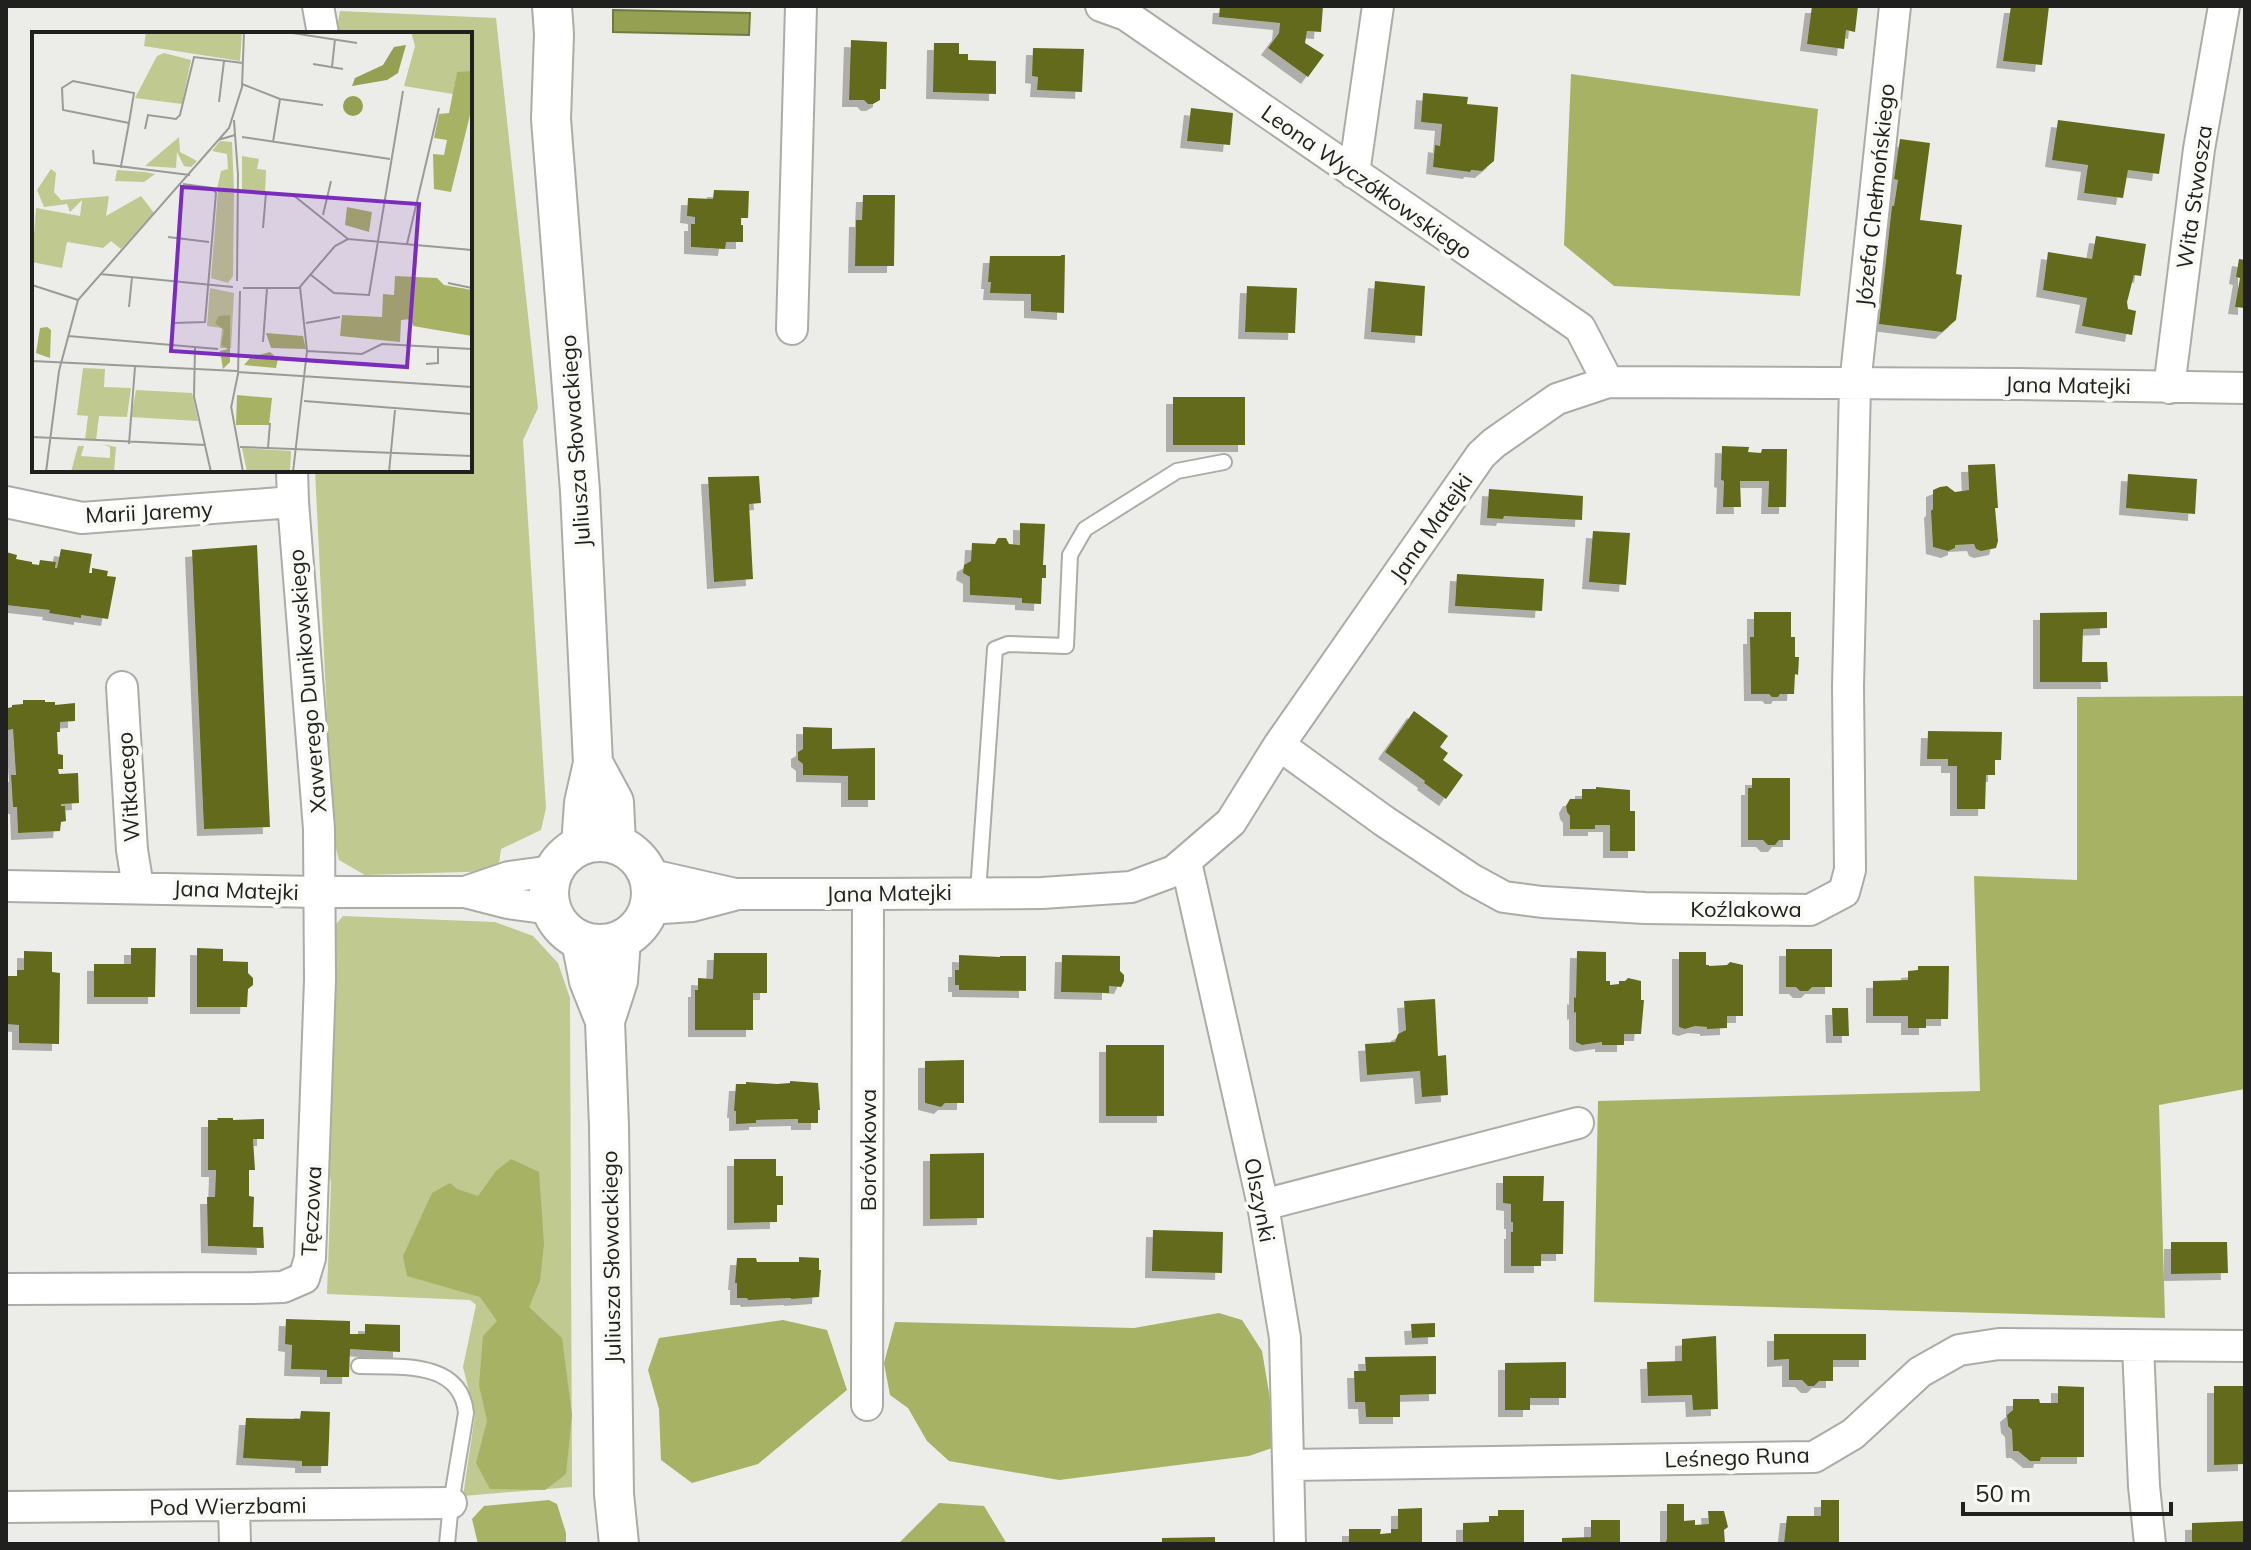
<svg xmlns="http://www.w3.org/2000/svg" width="2251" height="1550" font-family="Mulish,sans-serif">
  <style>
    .green { fill: #c0c98f }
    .forest { fill: #a7b264 }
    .water { fill: #95a052; stroke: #727a42; stroke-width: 2 }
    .building { fill: #636b1a; filter: url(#shadow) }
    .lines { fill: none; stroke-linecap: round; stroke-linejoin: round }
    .service-casing { stroke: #abaca6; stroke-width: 18 }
    .minor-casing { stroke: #abaca6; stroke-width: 34 }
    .tertiary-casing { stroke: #abaca6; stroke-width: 42 }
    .service { stroke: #fff; stroke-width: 14 }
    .minor { stroke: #fff; stroke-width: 30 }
    .tertiary { stroke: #fff; stroke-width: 38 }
    .labels { text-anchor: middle; stroke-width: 8; stroke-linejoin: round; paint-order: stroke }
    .street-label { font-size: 22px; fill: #20201e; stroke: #f9faf5 }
    .inset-road { fill: none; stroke: #9a9b97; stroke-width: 2 }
    .view { fill: #7b2cbf; fill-opacity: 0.15; stroke: #7b2cbf; stroke-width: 4 }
    .inset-edge { fill: none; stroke: #20201e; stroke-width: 4 }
  </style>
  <defs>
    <filter id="shadow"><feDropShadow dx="-7" dy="7" stdDeviation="0" flood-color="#0004"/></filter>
  </defs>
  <rect width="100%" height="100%" fill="#ecede8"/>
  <path class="green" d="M340,11L496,18L538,408L523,440L546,808L541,830L501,849L498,871L365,875L339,860L333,838L315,470H470V34H336Z
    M343,916L495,922L533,936L558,963L570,998L572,1487L463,1496L475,1415L463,1367L476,1305L470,1300L327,1294L331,1184L323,1117L331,930Z"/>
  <path class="forest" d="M1571,74L1818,109L1800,296L1614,286L1564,245Z
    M2245,696V1089L2159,1105L2165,1318L1594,1302L1598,1101L1980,1091L1974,876L2077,880V697Z
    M511,1159L539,1172L544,1244L540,1281L529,1307L562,1338L572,1415L566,1474L545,1490L490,1489L476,1463L487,1421L479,1385L483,1336L497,1321L480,1297L407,1276L403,1256L432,1193L450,1183L457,1189L478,1196L496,1171Z
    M1219,1313L1242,1320L1262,1351L1278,1446L1249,1456L1059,1480L949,1461L927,1441L908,1408L890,1395L884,1363L895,1322L1134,1328Z
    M783,1320L827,1330L847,1390L758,1464L692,1483L661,1460L659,1409L648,1370L659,1338Z
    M549,1500L557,1504L566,1533V1544H478L472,1519L484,1506Z
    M939,1503L984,1506L1007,1544H896L899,1543Z"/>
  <path class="water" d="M613,10L750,13L749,35L613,32Z"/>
  <path class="building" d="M1220,6H1323L1321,32L1307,31L1305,43L1324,55L1308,77L1268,48L1279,33L1280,23L1219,17Z
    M1812,6H1858L1855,32L1846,30L1844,49L1807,44Z
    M2011,6H2049L2042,65L2003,61Z
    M851,40L887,42L886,89H880V100L873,104H868L864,100H849Z
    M934,43H959V54H968V60L996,61V94L933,92Z
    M1033,48L1084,49L1082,92L1037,90L1038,77L1032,76Z
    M1423,93L1468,97L1467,104L1498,107L1494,161L1482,171L1471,170L1470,172L1433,167L1435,145L1440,146L1442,124L1421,122Z
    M1191,108L1233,113L1230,145L1187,141Z
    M2058,120L2165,134L2159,174L2128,170L2123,198L2084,193L2088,165L2052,160Z
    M1900,139L1930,143L1920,220L1962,225L1956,274L1962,275L1956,320L1942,332L1879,324L1892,206H1894L1898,180L1894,179Z
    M714,190L749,191L748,218H741V225H743V242H726L725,249L691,247V224H695V217L687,216L688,198L713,199Z
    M863,195H895L894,266H855L856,220H862Z
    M2096,236L2146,244L2141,276L2134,275L2127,302L2128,309L2136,311L2132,335L2082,326L2087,298L2043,290L2048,252L2092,259Z
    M1061,255H1065L1064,313L1031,311V294L990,293L991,282H988L990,256H1061Z
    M2239,259L2245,260V308L2235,307L2240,278L2236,277Z
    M1375,281L1425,286L1422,336L1371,332Z
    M1247,286L1297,288L1295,333L1245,332Z
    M1173,397H1245V445H1173Z
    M1722,446L1749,447L1748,452L1761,453L1762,449H1787L1786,507H1768L1769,481H1740L1741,507H1723L1724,481L1721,480Z
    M1995,464L1998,508H1995L1998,541L1996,548L1981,551L1976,549L1974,544L1955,545V548L1948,551L1933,547L1931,511L1933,509V490L1940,487L1947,486L1955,492L1969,490L1968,465Z
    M2128,474L2197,479L2195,514L2126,508Z
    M759,476L761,503L749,504L753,579L714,582L708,477Z
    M1489,489L1583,496L1582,520L1504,516L1503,519L1487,518Z
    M1020,523L1045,524L1043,565H1046V578H1042L1041,604L1022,603V598L970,595V577L963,573L964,565L971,561L972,543L995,544L998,538H1006L1009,544L1020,545Z
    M1593,531L1630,533L1626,585L1589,582Z
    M257,545L270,827L204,829L192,550Z
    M61,549L92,554L89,573H92V568L108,571L107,576L116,577L108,619L81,615V618L49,613L50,610L6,605V552L17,555L16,559L32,562V564L39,565L40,560L56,562L55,568H57Z
    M1457,574L1544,579L1542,611L1455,606Z
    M1754,612H1791V637H1795V657H1799L1798,675L1795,674L1794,694H1780L1778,697H1772L1769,694H1751L1750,637H1754Z
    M2107,612V628L2083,629L2082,662H2107L2108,682H2040V613Z
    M23,700H45V702H55V705L75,703V721L60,722V732H57L58,754L63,755V769H58L59,774L78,773L79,803L61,804V806H65L66,821L61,822L60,831L18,833L17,807H13L11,775H16L13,729L8,730V708L12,707V705L23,704Z
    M1414,711L1448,736L1440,747L1448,753L1443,760L1463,775L1446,799L1424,783L1425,781L1385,752Z
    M803,727L832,728V749L875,748V800H848V776L803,775V764L798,760V752L803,749Z
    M1928,731L2002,732L2001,760H1995V775H1986L1985,809H1957V766H1948V759H1927Z
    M1752,778H1790V840H1779L1775,845H1768L1763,840H1748V788H1752Z
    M1596,787L1630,790V811H1635V851H1610V825H1595V829H1570V816L1567,812L1566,806L1570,799H1582V789H1596Z
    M131,948H156L155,997H94V964H131Z
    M197,948L223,949V961L248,962V973L253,978V985L248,989L247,1007H197Z
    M1786,949H1832V987H1812L1808,991H1800L1796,987H1786Z
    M24,951L52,952V972L60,973L59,1044L19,1043V1025L6,1024V976H17V970H24Z
    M1577,951L1606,952V981H1610V985L1619,984V981H1625L1628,978L1641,981V1000H1644L1641,1034H1624V1045H1602V1042L1582,1045L1576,1042V1012L1574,1013V997L1576,998Z
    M1679,952H1706V965H1709V966L1727,965L1730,962L1743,965V1016H1727V1028L1707,1029V1027L1695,1026L1685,1029L1679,1027Z
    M714,953H767V993H753V1030H695V990H698V978L713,979Z
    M959,955L1000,957V956H1026V991L959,990V985H955V970H959Z
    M1062,955L1120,956V971L1124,975V981L1121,987L1109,986V993L1061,992Z
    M1918,966H1949L1948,1019H1926V1028H1908V1016H1873V981L1908,980V971L1918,970Z
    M1435,999L1438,1056L1446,1055L1448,1095L1422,1097L1420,1071L1367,1075L1365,1044L1395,1042L1398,1034L1406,1030L1404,1001Z
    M1832,1008H1848L1849,1036H1833Z
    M1106,1045H1164V1116H1106Z
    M964,1060V1103H945L941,1107L925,1103V1061Z
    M790,1081L818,1083L820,1110H818V1123H798V1119L756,1120V1123L736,1124V1111H734L736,1084H746V1082L777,1084L790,1083Z
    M217,1118H233V1120L264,1119V1139H253L255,1170H249V1196L254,1197L253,1227H263L264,1248L208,1246L207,1197H215L216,1170H208V1120H218Z
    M984,1153V1218L930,1219V1154Z
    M734,1159H776V1176H783V1205H777V1222L734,1223Z
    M1503,1176H1544L1543,1201H1564L1563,1254H1541V1266H1511V1232H1513V1222H1511V1204L1503,1203Z
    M1153,1230L1223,1232L1222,1273L1152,1271Z
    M2171,1242H2227L2228,1273L2171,1274Z
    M799,1257L819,1258V1270H821L819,1297L791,1299V1298L748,1300L747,1298H737V1283H735L737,1258H756L757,1262H799Z
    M286,1319L350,1321V1334H365V1324L400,1325V1352L350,1349L349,1377H327V1370L291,1369L292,1345L285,1344Z
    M1435,1323V1337L1412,1338L1411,1324Z
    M1774,1334H1866V1360H1833V1381H1819L1814,1386H1808L1802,1380H1789V1359L1774,1360Z
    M1716,1336L1718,1409L1693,1410L1692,1395L1648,1396L1647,1362L1682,1361V1339Z
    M1436,1356V1394L1400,1395V1417H1366L1365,1402H1355L1354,1371H1366L1365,1357Z
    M1566,1362V1398H1530V1410H1505V1363Z
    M2058,1386L2084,1387V1457H2041L2040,1461H2030L2018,1451H2013L2012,1430L2008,1426L2007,1415L2013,1410V1399H2039L2040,1403H2058Z
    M2214,1386H2245V1464L2214,1465Z
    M301,1411L330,1412L328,1466H302V1461L243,1458L246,1418L300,1419Z
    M1821,1500H1839V1543L1784,1544L1787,1516H1821Z
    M1667,1504H1684V1521L1695,1520V1525L1709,1524L1708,1511H1724L1728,1527L1724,1530L1725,1544H1665L1667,1539Z
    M1422,1508V1544H1349V1529H1381L1380,1534L1391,1533V1529H1398V1509Z
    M1498,1510H1524V1544H1463V1523L1489,1522V1516H1498Z
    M1591,1520H1620V1544H1562V1538L1591,1537Z
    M2245,1521V1544H2192V1523Z
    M1215,1537V1544H1162V1538Z"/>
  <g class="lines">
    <g class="service-casing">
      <path id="service" d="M978,892L995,649L1008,644L1066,646L1070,555L1085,529L1177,471L1224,462
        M359,1366C399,1367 461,1360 466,1413L451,1503L447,1544"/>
    </g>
    <g class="minor-casing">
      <path id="minor" d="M318,6L323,34
        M1101,6L1126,15L1580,328L1608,382
        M1354,173L1378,6
        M792,329L801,6
        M2169,388L2199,149L2224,6
        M6,502L82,518L293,502
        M122,687L132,850L138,887
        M1279,745L1384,821L1471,879L1504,897L1542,902L1645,908L1810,910L1844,892L1850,870L1848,687L1855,385L1895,6
        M1186,862L1263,1205L1285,1338L1290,1544
        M647,874L735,894H868L1042,893L1131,887L1174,871L1231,822L1279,745L1481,455L1494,443L1557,399L1608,382L2019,384L2245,388
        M6,886L318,892H465L508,903L551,909
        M465,892L509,877L553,871
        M648,909L692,906L734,895
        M1263,1205L1578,1123
        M6,1289L254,1288L283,1287L304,1278L310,1258L320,980L319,829L293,502L292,470
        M2138,1346L2144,1486L2150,1544
        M867,1405L868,894
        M1290,1465L1814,1457L1853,1434L1920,1372L1959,1350L1999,1344L2245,1346
        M234,1506L235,1544
        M6,1507L451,1503"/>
    </g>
    <g class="tertiary-casing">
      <path id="tertiary" d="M552,6L554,34L551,119L580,491L593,763L584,803L581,845
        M593,763L614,802L616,844
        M549 893a51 51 0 1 1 102 0a51 51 0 1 1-102 0Z
        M581,941L589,981L605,1021L609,1126L614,1494L619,1544
        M605,1021L618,981L621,940"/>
    </g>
    <use href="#service" class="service"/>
    <use href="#minor" class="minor"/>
    <use href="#tertiary" class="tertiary"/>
  </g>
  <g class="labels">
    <g class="street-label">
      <text transform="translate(1367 182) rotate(35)" y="8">Leona Wyczółkowskiego</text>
      <text transform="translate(1875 195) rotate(-84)" y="8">Józefa Chełmońskiego</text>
      <text transform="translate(2194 197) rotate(-82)" y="8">Wita Stwosza</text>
      <text transform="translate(2068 385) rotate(1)" y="8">Jana Matejki</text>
      <text transform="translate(575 441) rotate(-94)" y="8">Juliusza Słowackiego</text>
      <text transform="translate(149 512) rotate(-3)" y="8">Marii Jaremy</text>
      <text transform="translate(1431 527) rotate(-55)" y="8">Jana Matejki</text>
      <text transform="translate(307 681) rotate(-95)" y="8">Xawerego Dunikowskiego</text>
      <text transform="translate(128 787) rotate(-94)" y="8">Witkacego</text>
      <text transform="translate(236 890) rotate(2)" y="8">Jana Matejki</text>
      <text transform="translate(889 893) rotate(-1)" y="8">Jana Matejki</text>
      <text x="1746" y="917">Koźlakowa</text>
      <text transform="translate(868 1150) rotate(-90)" y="8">Borówkowa</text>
      <text transform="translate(1260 1200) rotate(79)" y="8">Olszynki</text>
      <text transform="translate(311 1211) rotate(-87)" y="8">Tęczowa</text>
      <text transform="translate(611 1257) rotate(-91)" y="8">Juliusza Słowackiego</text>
      <text transform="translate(1737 1457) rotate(-2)" y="8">Leśnego Runa</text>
      <text transform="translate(228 1506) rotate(-1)" y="8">Pod Wierzbami</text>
    </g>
  </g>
  <g transform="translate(32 32)">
    <rect width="440" height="440" fill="#ecede8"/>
    <path d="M114,0H210L208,29L112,14ZM379,0H440L438,39L425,41L421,62L372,54L383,14ZM132,21L159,28L150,72L103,66L125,24ZM147,105L148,120L165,129L159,135L152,134L145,120L144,136L113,134ZM188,109L200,110L202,159L185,157L189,139L196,137L195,122L180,119ZM210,124L227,127L225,137L234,138L233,163L210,159ZM19,137L24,141L22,160L29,168L77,164L74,184L109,164L122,181L89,217L79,209L71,216L35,210L30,236L0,230L4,176L48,184L50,168L38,180L35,172L12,175L5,158ZM85,138L113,140L123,142L112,150L83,149ZM186,159L202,161L201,244L196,251L179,246ZM178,256L202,261L199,316H188L190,296L175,294ZM51,336L73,337L72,355L99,356L95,385L67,384L64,408H53L56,384L45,383ZM104,358L160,361L166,389L99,385ZM70,412L84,415L82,440H39L46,414H52L49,424L78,426V415ZM210,416L259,419L258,440H215Z" fill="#c0c98f"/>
    <path d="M440,33V75L419,160L402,157L401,122L412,123L415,108L402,106L407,82L417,81L425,40L438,39ZM315,175L340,180L337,200L313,193ZM363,244L405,246L412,253L440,258V304L381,294L379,287L369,288L368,310L308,304L310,283L350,285L351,262L362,263ZM198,283V330L191,337L188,319L196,317L189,313L192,298L183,291L187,284ZM15,295L19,298L18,326L4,321L8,296ZM234,301L271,304L274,317L239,316ZM238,320L246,327L244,336L212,333L219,325ZM205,363L240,366L237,393H204Z" fill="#a7b264"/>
    <path d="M374,13L366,41L355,48L320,54L323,46L351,33L362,15ZM311 74a10 10 0 1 1 20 0a10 10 0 1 1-20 0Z" fill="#95a052"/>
    <path class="inset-road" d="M254,0L325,11M281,32L311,37M300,35L303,7M210,52L248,67L291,73M187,70L192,29M113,97L116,83L144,87L148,83L162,25L211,31M203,102L206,143M210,105L358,127M186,108L203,103L202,88M241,110L248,67M61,118L62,131L158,143M89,136V134L97,91L102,61L41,49L30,56L31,78L97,91M291,183L299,149M231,196L234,161L261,163L316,207M136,205L177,210M375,212L407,76M383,238L385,213M68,242L201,255M279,243L302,261L337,263L371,59M205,249L206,142M416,251L440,256M0,253L46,268M211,256H267L303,214L316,207L440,218M97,275L100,245M141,291L173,290L184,161L180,156L151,152M274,291L308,285M36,304L186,317M231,310L235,256M163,316L162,365L179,440M275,319L330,322L350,312L440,317M0,329L205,339M394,332L406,331V316M206,340L440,355M272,369L440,382M199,374L211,440M199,376L206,342L208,259M0,405L174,413M97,412L103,335M208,415L440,424M236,416L238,391M14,440L27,339L46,268L197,96L210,55L212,0M261,440L275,319L268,255M357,440L363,378"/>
    <path class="view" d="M150,155L387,172L375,335L139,319Z"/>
    <rect width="440" height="440" class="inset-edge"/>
  </g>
  <rect width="2251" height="1550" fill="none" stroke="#20201e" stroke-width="16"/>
  <path d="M1963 1502v12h208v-12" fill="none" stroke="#20201e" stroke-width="4"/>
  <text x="1975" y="1502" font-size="24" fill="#20201e" stroke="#f9faf5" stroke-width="6" paint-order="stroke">50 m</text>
</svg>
